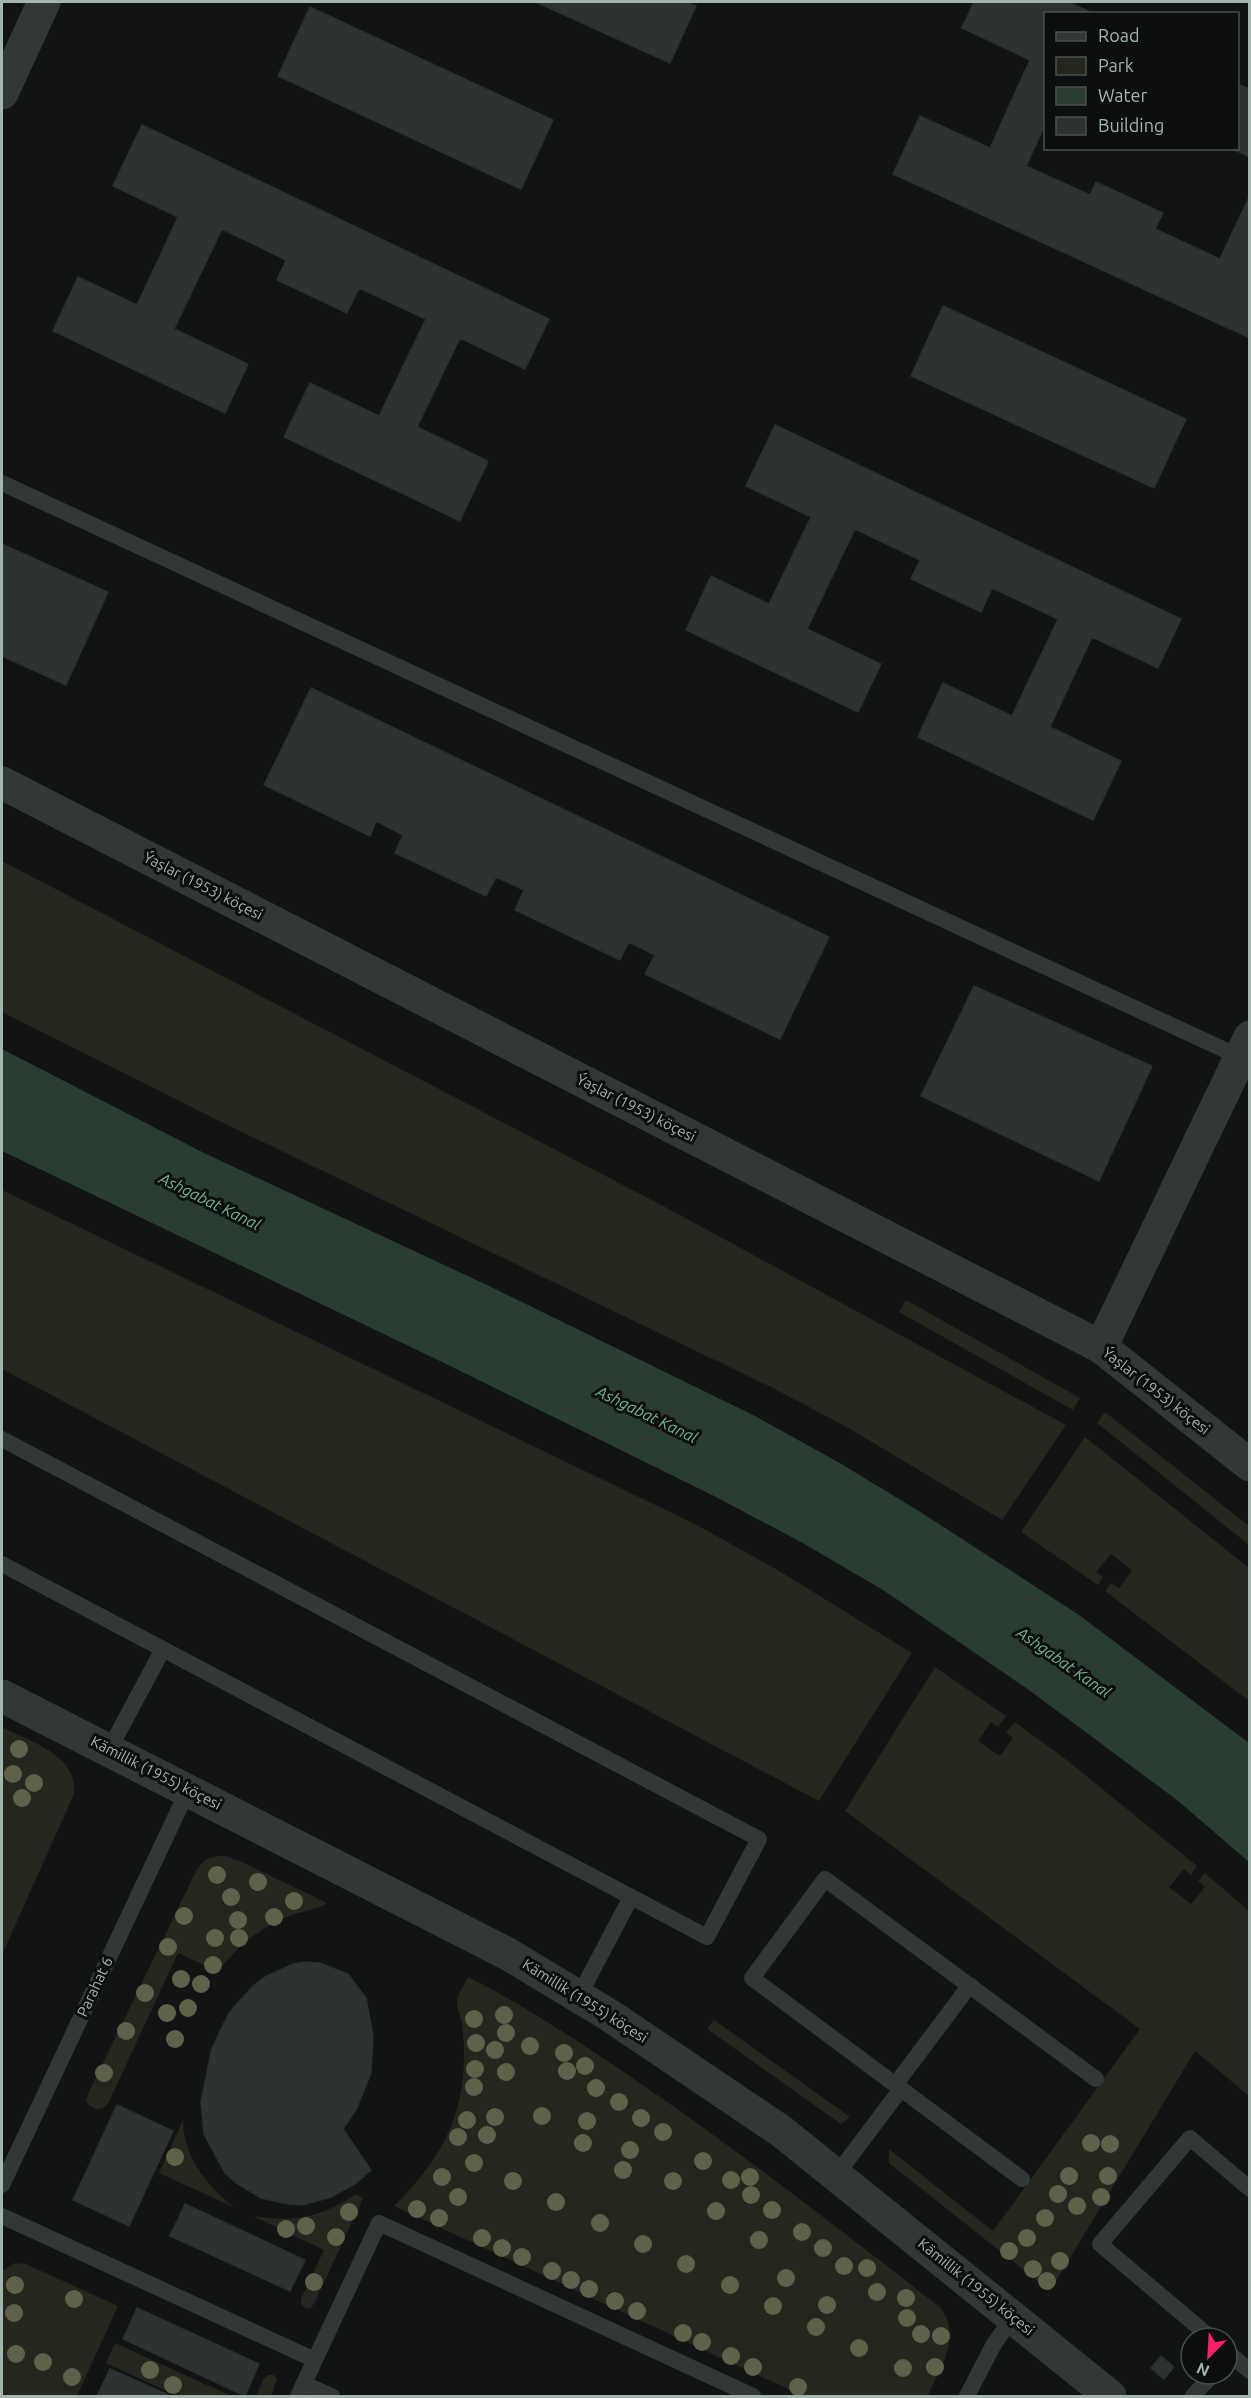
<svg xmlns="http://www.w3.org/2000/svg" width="1251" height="2398" font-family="Ubuntu,sans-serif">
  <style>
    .green { fill: #25261e }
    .water { fill: #2a3d33 }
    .building { fill: #2e3232; stroke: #2b2f2f; stroke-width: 1.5 }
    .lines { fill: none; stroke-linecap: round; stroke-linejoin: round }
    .service { stroke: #323838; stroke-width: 16 }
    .minor { stroke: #323838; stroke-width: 33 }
    .tree { fill: #5f614b }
    .labels { text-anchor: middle; stroke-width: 6; stroke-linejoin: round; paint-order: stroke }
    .street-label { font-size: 15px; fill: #a2b5af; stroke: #0d0e0e }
    .water-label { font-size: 16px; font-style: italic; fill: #76b393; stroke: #0d0e0e }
  </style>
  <rect width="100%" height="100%" fill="#121313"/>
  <path class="green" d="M2,861L665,1207L1066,1425L1002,1520L850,1429L773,1388L217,1120L2,1012Z
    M2,1190L697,1525L781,1572L912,1653L819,1801L2,1369Z
    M906,1300L1080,1398L1073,1410L899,1312Z
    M1105,1412L1249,1526V1545L1097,1423Z
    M1085,1437L1249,1568V1701L1105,1591L1111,1583L1119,1588L1132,1570L1111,1554L1096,1572L1103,1577L1098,1585L1021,1532Z
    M935,1667L1006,1716L998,1727L991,1722L978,1741L1000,1756L1013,1738L1006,1733L1015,1722L1068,1761L1197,1866L1191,1875L1184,1869L1169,1887L1191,1904L1205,1887L1198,1881L1205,1873L1249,1911V2096L1195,2051L1050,2291L889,2163V2149L993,2231L1140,2029L845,1811Z
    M2,1727C30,1742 78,1754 74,1794L2,1955Z
    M217,1856H226L240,1861L327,1903C318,1910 303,1911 292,1915C262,1926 237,1946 218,1972L178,1953L108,2104C100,2112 92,2110 86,2101L88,2094L197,1869L205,1860Z
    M468,1977C526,2006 578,2041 631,2077C738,2150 839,2229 941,2308C962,2337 940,2368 928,2396H803L394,2206C439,2162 465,2117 464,2052C464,2043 463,2033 462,2024C461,2017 457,2009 457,2002C457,1994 465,1984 468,1977Z
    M714,2020L850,2117L841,2124L707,2029Z
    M183,2120C183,2157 208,2187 235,2208L159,2173Z
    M356,2194L363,2198L314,2304L310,2308H305L301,2304V2299L324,2250L253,2216C296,2222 320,2218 356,2194Z
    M15,2263L26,2264L118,2306L77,2396H2V2271Z
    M115,2343L231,2396H177L106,2363Z
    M268,2375H274L277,2379L271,2396H256L264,2378Z"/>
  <path class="water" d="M2,1049L204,1153L487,1285L755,1416L838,1462L922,1513L1079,1615L1249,1743V1862L1177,1800L1029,1690L883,1590L801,1542L714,1496L442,1362L2,1151Z"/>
  <path class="building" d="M536,2H685L696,6L670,63Z
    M974,2H1068L1095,14H1046V123L1026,166L1090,195L1096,182L1163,213L1155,229L1220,259L1250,195V338L893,174L920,116L990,148L1030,60L962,28Z
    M310,7L553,120L521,189L278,76Z
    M1238,84L1250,89V157L1231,148H1238Z
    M142,125L549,319L525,369L460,338L417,427L488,461L460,521L284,437L310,383L379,416L426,319L359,288L347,313L277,280L286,260L222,229L174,329L248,364L225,413L53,331L78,277L137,305L178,217L113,186Z
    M943,306L1186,419L1154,488L911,376Z
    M775,425L1181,619L1158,668L1092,637L1050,727L1121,761L1093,820L918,737L943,683L1012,716L1058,619L992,588L981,612L911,579L920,560L855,529L807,629L881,664L858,712L686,630L711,576L769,604L811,517L746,486Z
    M2,544L108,592L66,685L2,656Z
    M311,688L829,937L780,1039L645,974L655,955L629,942L620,960L515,910L524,890L496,877L486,896L395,853L403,835L376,821L370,836L264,785Z
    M974,986L1152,1066L1099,1181L921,1096Z
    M305,1962L320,1963L348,1974L366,1998L373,2035L371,2073L356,2110L343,2129L371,2170L355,2184L331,2197L303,2205L289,2204L261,2198L236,2183L225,2173L204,2134L201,2102L212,2048L229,2013L253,1986L265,1977L293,1964Z
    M117,2105L173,2131L129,2226L73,2200Z
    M185,2204L305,2260L290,2291L170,2236Z
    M137,2308L259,2364L245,2396L123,2339Z
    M1161,2356L1174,2367L1164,2379L1151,2368Z
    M110,2369L171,2396H97Z"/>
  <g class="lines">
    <path class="service" d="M2,483L1240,1057
      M2,1439L759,1839L707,1937L2,1564
      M109,1750L163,1649
      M579,1996L631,1897
      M895,2085L970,1985
      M837,2174L901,2089
      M1022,2179L752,1978L825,1879L1096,2079
      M2,2185L188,1790
      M2,2216L315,2360
      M1211,2338L1100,2244L1190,2138L1250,2189
      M1227,2352L1250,2371
      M304,2384L332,2396
      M298,2396L379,2223L753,2396
      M967,2396L994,2344L1013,2317
      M1193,2396L1213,2374"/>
    <path class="minor" d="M2,93L44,2
      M2,783L1101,1347L1250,1465
      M1101,1347L1250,1037
      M2,1696L508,1954L609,2015L781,2131L1110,2396"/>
  </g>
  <g class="tree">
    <circle cx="19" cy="1749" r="9"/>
    <circle cx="13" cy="1774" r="9"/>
    <circle cx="34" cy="1783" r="9"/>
    <circle cx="22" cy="1798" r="9"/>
    <circle cx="217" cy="1875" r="9"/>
    <circle cx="258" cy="1882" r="9"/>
    <circle cx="231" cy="1897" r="9"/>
    <circle cx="294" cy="1901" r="9"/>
    <circle cx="184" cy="1916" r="9"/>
    <circle cx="274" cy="1917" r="9"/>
    <circle cx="238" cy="1920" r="9"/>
    <circle cx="215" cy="1938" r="9"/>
    <circle cx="239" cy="1938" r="9"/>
    <circle cx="168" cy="1947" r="9"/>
    <circle cx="213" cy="1965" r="9"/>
    <circle cx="181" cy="1979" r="9"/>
    <circle cx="201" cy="1984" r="9"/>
    <circle cx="145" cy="1993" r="9"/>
    <circle cx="188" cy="2008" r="9"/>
    <circle cx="167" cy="2013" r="9"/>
    <circle cx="504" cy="2015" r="9"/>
    <circle cx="474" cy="2019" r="9"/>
    <circle cx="126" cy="2031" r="9"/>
    <circle cx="506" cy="2033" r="9"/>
    <circle cx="175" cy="2039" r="9"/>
    <circle cx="476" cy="2043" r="9"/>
    <circle cx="530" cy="2046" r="9"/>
    <circle cx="495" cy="2050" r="9"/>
    <circle cx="564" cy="2053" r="9"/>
    <circle cx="585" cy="2066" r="9"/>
    <circle cx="475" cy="2069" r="9"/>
    <circle cx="567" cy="2071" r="9"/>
    <circle cx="506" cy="2072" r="9"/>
    <circle cx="104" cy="2073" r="9"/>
    <circle cx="474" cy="2087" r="9"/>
    <circle cx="596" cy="2088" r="9"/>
    <circle cx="619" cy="2102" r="9"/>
    <circle cx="542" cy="2116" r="9"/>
    <circle cx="495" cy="2117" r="9"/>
    <circle cx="641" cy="2118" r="9"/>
    <circle cx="467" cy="2120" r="9"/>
    <circle cx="587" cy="2121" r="9"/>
    <circle cx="663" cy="2132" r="9"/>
    <circle cx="487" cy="2135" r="9"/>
    <circle cx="458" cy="2137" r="9"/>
    <circle cx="583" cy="2143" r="9"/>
    <circle cx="1091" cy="2143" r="9"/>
    <circle cx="1110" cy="2144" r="9"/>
    <circle cx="630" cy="2150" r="9"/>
    <circle cx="175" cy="2157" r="9"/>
    <circle cx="703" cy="2161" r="9"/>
    <circle cx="474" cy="2163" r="9"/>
    <circle cx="623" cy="2170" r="9"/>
    <circle cx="1069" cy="2176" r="9"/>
    <circle cx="1108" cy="2176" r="9"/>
    <circle cx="442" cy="2177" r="9"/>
    <circle cx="750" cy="2177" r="9"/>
    <circle cx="731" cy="2180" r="9"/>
    <circle cx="513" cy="2181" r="9"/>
    <circle cx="673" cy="2181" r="9"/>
    <circle cx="1058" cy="2194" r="9"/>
    <circle cx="751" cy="2195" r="9"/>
    <circle cx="458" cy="2197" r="9"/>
    <circle cx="1101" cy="2197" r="9"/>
    <circle cx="556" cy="2202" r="9"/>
    <circle cx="1077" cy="2206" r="9"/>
    <circle cx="417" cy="2209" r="9"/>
    <circle cx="772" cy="2210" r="9"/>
    <circle cx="716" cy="2211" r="9"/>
    <circle cx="349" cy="2212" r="9"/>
    <circle cx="439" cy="2218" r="9"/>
    <circle cx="1045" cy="2218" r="9"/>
    <circle cx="600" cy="2223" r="9"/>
    <circle cx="306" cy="2226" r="9"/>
    <circle cx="286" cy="2229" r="9"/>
    <circle cx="802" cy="2232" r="9"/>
    <circle cx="336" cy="2237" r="9"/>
    <circle cx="482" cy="2238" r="9"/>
    <circle cx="1027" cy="2238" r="9"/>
    <circle cx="759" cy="2240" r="9"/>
    <circle cx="643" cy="2244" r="9"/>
    <circle cx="502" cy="2248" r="9"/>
    <circle cx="823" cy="2248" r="9"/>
    <circle cx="1009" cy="2251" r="9"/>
    <circle cx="522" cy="2257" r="9"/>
    <circle cx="1060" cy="2261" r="9"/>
    <circle cx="686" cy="2264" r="9"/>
    <circle cx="844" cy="2266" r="9"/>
    <circle cx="867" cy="2268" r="9"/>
    <circle cx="1033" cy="2269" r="9"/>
    <circle cx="552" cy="2271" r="9"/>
    <circle cx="786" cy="2278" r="9"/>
    <circle cx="571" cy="2280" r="9"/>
    <circle cx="1047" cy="2281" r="9"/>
    <circle cx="314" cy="2282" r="9"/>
    <circle cx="15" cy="2285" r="9"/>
    <circle cx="730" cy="2285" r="9"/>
    <circle cx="589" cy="2289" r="9"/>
    <circle cx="877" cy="2292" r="9"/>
    <circle cx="906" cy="2298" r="9"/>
    <circle cx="74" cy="2299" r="9"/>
    <circle cx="615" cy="2301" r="9"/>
    <circle cx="827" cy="2305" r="9"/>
    <circle cx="773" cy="2306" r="9"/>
    <circle cx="637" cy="2311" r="9"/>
    <circle cx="14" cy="2313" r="9"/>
    <circle cx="907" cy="2318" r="9"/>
    <circle cx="816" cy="2327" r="9"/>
    <circle cx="683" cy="2333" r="9"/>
    <circle cx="921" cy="2334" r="9"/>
    <circle cx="941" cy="2336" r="9"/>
    <circle cx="702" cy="2342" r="9"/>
    <circle cx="859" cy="2348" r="9"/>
    <circle cx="16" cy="2354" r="9"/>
    <circle cx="731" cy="2356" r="9"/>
    <circle cx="43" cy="2362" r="9"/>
    <circle cx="753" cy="2367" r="9"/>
    <circle cx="935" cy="2367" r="9"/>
    <circle cx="903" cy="2368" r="9"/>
    <circle cx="150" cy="2370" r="9"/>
    <circle cx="72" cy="2377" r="9"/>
    <circle cx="173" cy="2385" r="9"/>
    <circle cx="798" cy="2387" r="9"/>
  </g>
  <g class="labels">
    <g class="street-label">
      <text transform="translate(203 886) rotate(27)" y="5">Ýaşlar (1953) köçesi</text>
      <text transform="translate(636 1108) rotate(27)" y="5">Ýaşlar (1953) köçesi</text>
      <text transform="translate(1156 1391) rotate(38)" y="5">Ýaşlar (1953) köçesi</text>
      <text transform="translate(156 1773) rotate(27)" y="5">Kämillik (1955) köçesi</text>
      <text transform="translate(95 1987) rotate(-65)" y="5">Parahat 6</text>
      <text transform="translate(585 2001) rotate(32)" y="5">Kämillik (1955) köçesi</text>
      <text transform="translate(976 2287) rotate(39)" y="5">Kämillik (1955) köçesi</text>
    </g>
    <g class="water-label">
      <text transform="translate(210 1201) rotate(26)" y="6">Ashgabat Kanal</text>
      <text transform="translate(647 1414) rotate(26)" y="6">Ashgabat Kanal</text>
      <text transform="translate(1064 1662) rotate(35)" y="6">Ashgabat Kanal</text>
    </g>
  </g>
  <rect width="1251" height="2398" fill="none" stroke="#a2b5af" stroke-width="6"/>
  <rect x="1044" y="12" width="195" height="138" fill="#0d0e0e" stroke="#49514e" stroke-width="1.5"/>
  <rect x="1056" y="32" width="30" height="9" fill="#323838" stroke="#49514e" stroke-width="1.5"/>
  <text x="1098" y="42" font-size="18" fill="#a2b5af">Road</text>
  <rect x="1056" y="57" width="30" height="18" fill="#25261e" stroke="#49514e" stroke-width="1.5"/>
  <text x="1098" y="72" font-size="18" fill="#a2b5af">Park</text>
  <rect x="1056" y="87" width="30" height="18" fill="#2a3d33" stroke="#49514e" stroke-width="1.5"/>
  <text x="1098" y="102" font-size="18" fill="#a2b5af">Water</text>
  <rect x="1056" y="117" width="30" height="18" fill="#2e3232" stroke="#49514e" stroke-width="1.5"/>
  <text x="1098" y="132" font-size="18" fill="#a2b5af">Building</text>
  <g transform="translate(1209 2356) rotate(204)"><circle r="28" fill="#0d0e0e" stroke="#49514e" stroke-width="1.5"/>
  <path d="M0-4.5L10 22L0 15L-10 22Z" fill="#fd2068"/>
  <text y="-9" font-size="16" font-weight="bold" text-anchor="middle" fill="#a2b5af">N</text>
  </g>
</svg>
